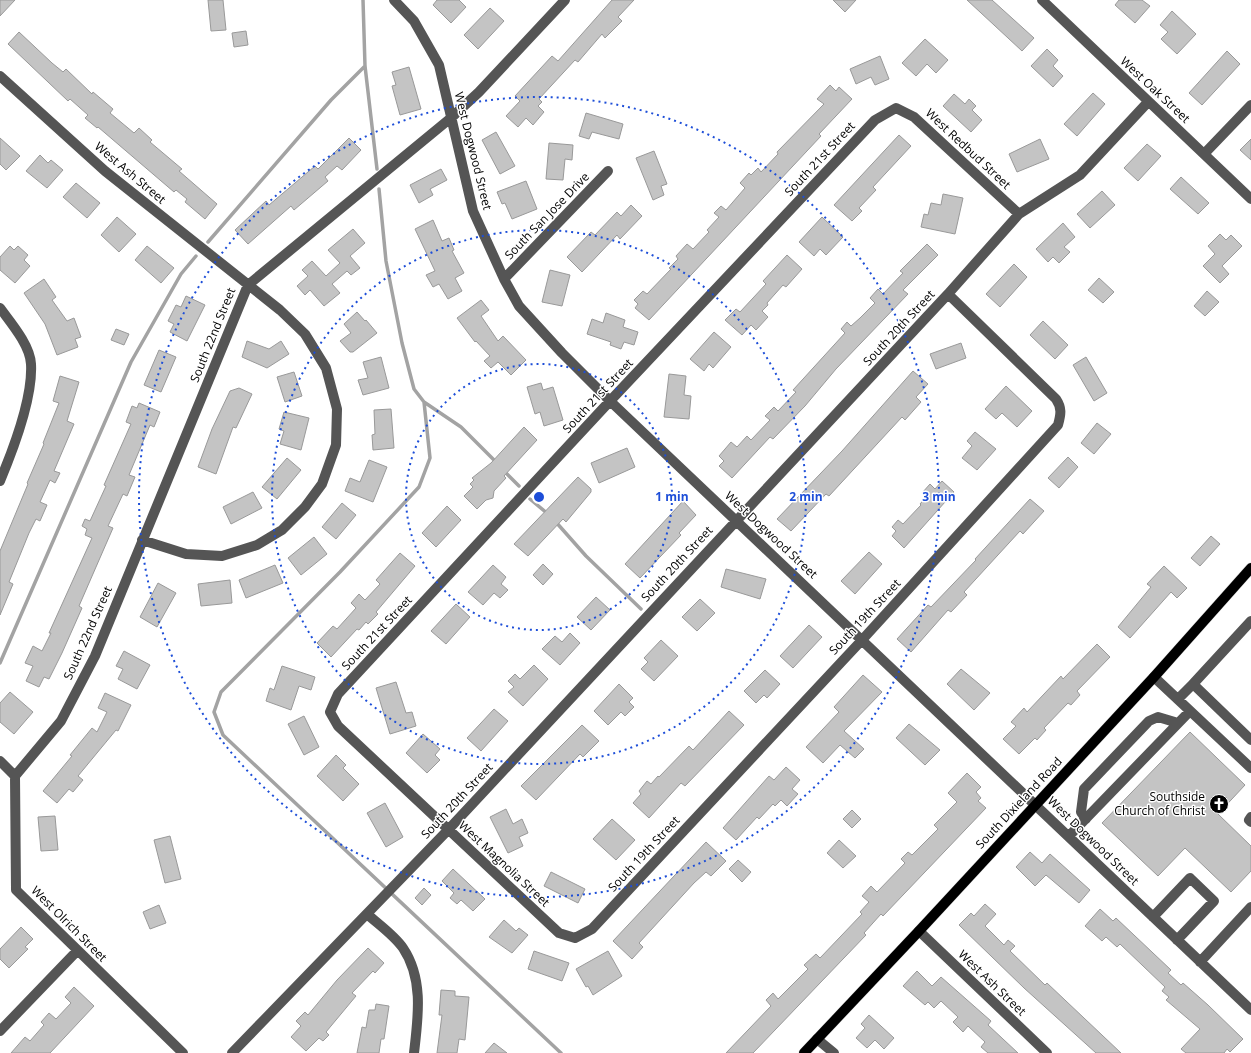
<svg xmlns="http://www.w3.org/2000/svg" width="1251" height="1053" font-family="'Open Sans',sans-serif">
  <style>
    .lines { fill: none; stroke-linecap: round; stroke-linejoin: round }
    .stream { stroke: #a3a3a3; stroke-width: 3.5 }
    .building { fill: #c4c4c4; stroke: #999 }
    .major-casing { stroke: #dbdbdb; stroke-width: 11 }
    .minor { stroke: #555; stroke-width: 10 }
    .major { stroke: #000; stroke-width: 10 }
    .ring { fill: none; stroke: #1d4ed8; stroke-width: 2; stroke-dasharray: 2 4 }
    .labels { text-anchor: middle; stroke-width: 3; stroke-linejoin: round; paint-order: stroke }
    .street-label { font-size: 12px; fill: #000; stroke: #fff }
    .poi-label { font-size: 12px; fill: #000; stroke: #fff; text-anchor: end }
    .centre { fill: #1d4ed8; stroke: #fff; stroke-width: 2 }
    .ring-label { font-size: 12px; text-anchor: middle; font-weight: bold; fill: #1d4ed8; stroke: #fff; stroke-width: 3; stroke-linejoin: round; paint-order: stroke }
  </style>
  <rect width="100%" height="100%" fill="#fff"/>
  <g class="lines">
    <path class="stream" d="M363,0L365,66L377,169
      M379,189L386,261L402,343L414,389L424,402L430,458L419,487L340,572L221,692L214,712L223,735L561,1053
      M208,242L331,100L365,66
      M424,402L461,427L496,462
      M504,471L519,486
      M530,499L548,514
      M555,521L586,556L641,609
      M0,663L131,362L181,274L196,256"/>
  </g>
  <path class="building" d="M0,0H15L0,16Z
    M208,0H223L226,30L211,31Z
    M437,0H459L466,7L451,23L433,5Z
    M612,0H634L618,17L622,21L605,38L602,34L578,62L575,60L539,99L542,102L538,106L544,112L533,125L526,118L518,127L506,116L520,101L515,96L552,56L558,61Z
    M833,0H856L845,12Z
    M967,0H992L1034,38L1022,51Z
    M1119,0H1142L1150,6L1135,23L1115,5Z
    M490,8L504,21L478,49L464,35Z
    M1172,11L1196,34L1177,54L1161,39L1168,32L1160,25Z
    M246,31L248,45L234,47L232,33Z
    M19,32L52,63L63,72L66,69L92,94L93,92L113,109L110,113L134,133L139,128L152,140L150,142L182,169L179,171L217,204L205,219L185,202L187,199L176,190L174,192L98,127L97,128L85,118L88,115L70,99L68,101L8,44Z
    M925,39L948,60L936,73L927,64L916,76L902,63Z
    M1047,49L1058,60L1053,66L1063,76L1053,87L1031,66Z
    M1227,51L1240,64L1202,105L1189,93Z
    M880,56L889,79L875,85L871,77L856,84L850,69Z
    M409,67L421,109L400,115L392,86L396,85L392,72Z
    M830,85L836,91L839,87L852,99L819,134L821,136L649,320L635,308L638,304L634,300L643,291L647,294L671,269L669,268L678,259L676,256L687,244L693,249L709,232L707,230L719,217L714,213L721,206L726,210L745,188L740,183L749,173L751,175L758,168L761,172L778,154L777,152L824,104L817,99Z
    M1093,93L1105,104L1077,136L1064,124Z
    M954,94L965,104L969,99L976,106L972,110L982,120L971,132L943,106Z
    M586,113L623,124L619,139L592,132L589,139L579,136Z
    M496,132L515,166L500,174L482,140Z
    M899,135L911,146L873,187L876,190L859,208L862,211L852,221L834,205Z
    M0,138L20,156L6,170L0,164Z
    M349,138L361,150L342,170L337,166L325,177L328,181L294,210L291,206L248,244L235,230L266,201L269,205L315,166L318,169Z
    M1040,139L1049,159L1017,172L1009,154Z
    M1251,139V160L1240,150Z
    M549,143L573,145L572,160L565,159L563,180L546,179Z
    M1147,144L1161,156L1138,181L1124,168Z
    M654,151L667,184L661,186L664,195L653,200L636,158Z
    M40,155L48,163L51,160L63,170L47,188L26,171Z
    M441,169L447,180L430,189L433,195L419,203L410,185Z
    M1181,177L1209,203L1198,214L1170,189Z
    M526,181L537,209L512,219L505,203L502,204L497,192Z
    M76,183L100,203L87,218L63,197Z
    M1102,191L1115,205L1090,228L1077,214Z
    M943,194L963,198L955,234L921,227L924,214L928,215L931,203L941,205Z
    M631,205L642,216L620,239L617,235L582,272L567,257L591,232L595,235L617,212L621,216Z
    M117,217L136,234L119,252L101,235Z
    M822,217L843,237L826,255L820,249L814,256L799,242Z
    M433,220L442,241L449,238L454,250L452,251L464,273L455,278L462,291L448,299L439,284L433,287L426,275L435,271L415,229Z
    M1063,223L1075,237L1064,247L1070,252L1059,263L1053,257L1048,262L1036,249Z
    M353,229L365,243L350,256L360,268L351,275L347,271L332,284L340,293L324,306L310,290L305,295L297,286L308,276L302,270L312,261L326,276L340,263L328,250Z
    M1220,234L1226,240L1231,235L1242,246L1222,266L1229,274L1220,283L1203,266L1215,254L1208,246Z
    M927,244L938,255L903,290L908,294L836,369L805,406L773,439L770,437L732,478L719,466L724,461L719,456L731,442L737,447L747,436L751,440L770,420L765,416L774,407L778,411L796,392L793,390L845,333L841,329L847,322L851,326L860,318L875,303L870,298L878,289L883,294L903,273L900,271Z
    M10,246L14,250L18,246L28,255L24,260L30,266L15,283L0,270V257Z
    M147,246L174,268L161,283L135,260Z
    M787,255L802,269L786,287L783,285L767,303L768,305L762,311L768,317L756,330L751,325L742,335L725,320L736,309L740,312L766,284L763,281Z
    M1014,264L1027,277L1000,307L986,294Z
    M550,270L570,275L562,306L542,302Z
    M1099,278L1114,292L1103,303L1088,290Z
    M44,279L56,297L52,300L67,321L74,318L81,337L75,339L78,347L57,355L45,324L24,293Z
    M1207,291L1219,302L1205,316L1194,306Z
    M186,296L205,305L187,341L170,332L174,324L168,321L176,305L181,307Z
    M481,300L489,310L481,316L498,341L503,336L526,360L511,375L498,362L491,368L484,361L490,356L476,341L475,342L457,318Z
    M357,312L365,321L366,320L377,333L353,352H350L340,341L351,333L344,324Z
    M606,313L625,320L623,327L638,332L634,345L624,342L621,349L610,345L611,342L587,334L592,319L603,323Z
    M1043,321L1068,345L1055,359L1030,335Z
    M116,329L129,334L124,345L111,340Z
    M714,332L731,347L713,368L709,364L704,371L690,359Z
    M247,341L269,349L281,341L289,354L267,368L242,357Z
    M961,343L966,358L936,369L930,354Z
    M159,350L176,357L161,392L144,385Z
    M381,357L389,388L363,395L358,380L368,378L363,362Z
    M1086,357L1107,393L1094,401L1073,365Z
    M913,371L928,384L916,397L921,402L905,420L902,417L829,496L826,494L791,531L777,519L842,451Z
    M294,372L302,396L285,402L277,377Z
    M669,374L686,376L684,395L691,396L689,419L664,417Z
    M60,376L79,382L67,421L74,424L54,471L60,473L55,483L50,480L40,502L47,505L40,521L36,519L29,533L9,582L13,584L0,615V551L28,484L27,483L44,444L43,443L59,403L53,401Z
    M541,383L543,390L553,387L563,420L544,426L540,412L535,414L527,387Z
    M1006,386L1032,411L1017,427L1002,413L996,419L985,409Z
    M239,388L252,394L236,428L233,427L216,474L198,467L212,429L230,391Z
    M139,403L160,412L154,427L150,425L129,475L135,477L127,496L123,494L108,526L113,528L79,606L82,608L62,653L49,679L44,677L39,687L26,681L33,666L25,663L33,646L42,651L51,633H49L92,538L85,535L87,529L82,526L85,519L90,521L106,486L104,485L131,424L126,422L132,406L137,408Z
    M391,409L394,448L373,450L372,435L375,434L374,410Z
    M284,412L309,418L301,450L280,444L284,431L279,429Z
    M1097,423L1111,434L1094,454L1081,443Z
    M524,427L537,440L504,476L506,478L494,491L493,498L486,500L477,509L464,496L473,487L470,484L474,480L472,478L491,463Z
    M975,432L996,449L977,470L962,458L972,446L967,441Z
    M627,448L635,467L599,483L591,463Z
    M1068,457L1078,467L1059,488L1048,478Z
    M287,458L301,470L277,499L262,487Z
    M369,460L387,467L373,502L345,491L350,478L360,482Z
    M578,477L591,489V492L566,522L563,519L528,556L514,544Z
    M942,481L954,492L904,548L892,536L896,531L892,527L898,520L903,524L921,505L920,504L926,497L922,493L930,484L935,489Z
    M253,492L262,508L231,524L223,507Z
    M1030,499L1044,511L1023,534L1020,531L964,592L967,595L951,612L948,610L911,652L897,639L928,605L931,607L976,560L975,559Z
    M683,501L696,515L679,533L681,535L640,578L625,564Z
    M342,503L356,515L336,539L322,527Z
    M447,506L461,520L436,547L422,533Z
    M1211,536L1220,544L1200,566L1191,558Z
    M314,537L327,554L301,575L288,558Z
    M869,552L882,564L855,594L841,581Z
    M400,553L415,566L376,612L378,614L368,624L366,622L359,630L357,629L331,657L317,643L333,626L337,629L356,608L351,603L359,594L365,600L380,584L376,580Z
    M543,564L553,574L543,585L533,575Z
    M275,565L283,583L246,598L239,580Z
    M493,565L506,577L501,584L508,590L500,598L494,593L483,605L468,592Z
    M1164,566L1187,588L1177,598L1171,592L1130,638L1118,627L1151,587L1147,584Z
    M726,569L766,579L760,599L721,587Z
    M230,580L232,603L201,606L198,584Z
    M158,583L176,593L157,627L140,617Z
    M596,597L610,610L591,630L577,617Z
    M700,599L715,613L697,631L682,617Z
    M456,604L470,617L446,644L431,631Z
    M809,625L822,637L793,668L780,656Z
    M570,633L580,643L560,665L542,649L555,636L562,642Z
    M661,640L678,656L654,681L641,669L648,662L644,658Z
    M1097,644L1110,657L1077,691L1080,695L1071,705L1068,703L1044,728L1046,730L1037,740L1035,738L1019,754L1003,739L1016,726L1011,722L1024,708L1027,712L1061,676L1063,679Z
    M124,651L150,665L137,689L118,679L123,669L116,666Z
    M534,665L548,679L523,706L508,692L514,687L508,681L515,674L520,679Z
    M282,666L315,677L311,690L299,686L291,710L266,701L270,688L274,690Z
    M961,669L990,693L974,710L947,684Z
    M765,670L780,684L767,698L764,695L756,703L744,691Z
    M863,675L882,692L844,731L864,749L855,758L840,745L823,763L806,747L839,712L834,707Z
    M396,682L406,713L412,712L416,726L390,734L376,688Z
    M619,684L633,698L629,702L634,707L625,716L621,712L608,725L594,711Z
    M10,692L33,712L14,734L0,722V703Z
    M105,693L131,705L118,731L116,730L78,776L83,780L73,792L69,789L57,803L43,791L72,756L70,755L92,728L97,732L107,712L98,708Z
    M494,709L508,721L481,751L467,738Z
    M729,711L744,725L685,786L681,783L649,818L633,803L641,794L639,791L647,781L651,784L658,776L659,777L689,746L693,750Z
    M304,716L319,747L304,755L288,724Z
    M909,724L940,750L925,765L896,738Z
    M582,725L599,741L583,757L580,754L536,800L521,786Z
    M1190,732L1245,785L1218,814L1251,846V871L1231,892L1185,848L1158,876L1102,823Z
    M423,734L440,749L435,755L440,760L427,773L406,753Z
    M336,755L346,765L343,768L359,784L343,801L317,776Z
    M786,767L800,780L792,789L798,794L787,806L781,800L775,806L773,804L759,819L757,817L736,840L723,828L769,776L774,780Z
    M967,773L981,787L976,792L981,798L978,801L986,808L883,916L881,914L864,933L866,935L753,1053H726L771,1006L766,1000L773,993L778,999L808,969L804,965L816,954L820,958L862,914L860,912L869,902L862,896L871,886L877,892L905,863L901,859L908,852L912,855L938,829L934,825L957,802L948,793Z
    M385,803L403,837L386,847L367,813Z
    M506,809L513,824L522,819L528,833L519,837L523,846L508,853L490,817Z
    M852,810L861,819L852,828L843,819Z
    M55,816L58,850L41,851L38,817Z
    M612,819L635,840L616,860L593,839Z
    M170,836L181,879L165,883L154,840Z
    M839,840L856,856L843,868L827,853Z
    M706,842L726,861L711,876L706,872L694,883L639,943L643,947L632,959L613,941Z
    M1030,852L1042,863L1050,854L1090,890L1079,903L1046,875L1035,886L1016,867Z
    M738,860L751,872L742,882L729,869Z
    M453,869L485,899L473,911L461,900L457,904L450,898L454,893L442,881Z
    M551,872L585,889L578,903L544,886Z
    M424,888L431,895L422,905L415,898Z
    M985,904L996,914L985,926L1004,945L1008,940L1015,946L1010,951L1045,985L1047,983L1121,1053H1096L1024,988L959,925L971,913L974,916Z
    M159,905L166,923L150,929L143,912Z
    M1100,909L1113,921L1116,918L1171,970L1168,973L1181,985L1183,983L1208,1005L1243,1039L1230,1052L1227,1049L1224,1053H1186L1181,1049L1200,1029L1166,1000L1169,997L1162,991L1165,987L1120,944L1117,947L1106,937L1102,941L1085,926Z
    M504,920L516,931L519,928L528,935L512,953L489,937Z
    M21,927L33,939L25,947L28,949L9,968L0,959V949Z
    M368,948L384,963L375,973L373,971L352,993L356,996L326,1032L329,1035L323,1041L319,1038L306,1051L291,1037L301,1026L296,1021L305,1012L308,1015L337,980Z
    M534,951L569,963L562,981L528,969Z
    M608,951L622,976L593,995L588,986L586,987L576,969Z
    M917,971L932,986L941,977L991,1021L988,1025L1018,1053H988L981,1047L985,1042L968,1026L963,1032L953,1022L958,1017L941,1001L934,1008L928,1002L925,1005L903,986Z
    M74,987L94,1006L50,1053H11L25,1037L30,1041L44,1025L41,1022L49,1013L56,1019L71,1003L65,997Z
    M441,990L455,991V996L469,997L465,1040L459,1039L457,1053H437L442,1015H439Z
    M376,1004L389,1006L384,1039H381L379,1053H357L362,1027L366,1028L369,1010H375Z
    M869,1015L894,1038L884,1049L875,1040L867,1048L856,1038L865,1028L861,1024Z
    M494,1043L507,1053H485Z"/>
  <g class="lines">
    <g class="major-casing">
      <path id="major" d="M804,1053L919,931L1154,677L1251,568"/>
    </g>
    <path class="minor" d="M394,0L414,21L439,65L473,211L504,279L519,306L562,353L610,401L1251,1010
      M1042,0L1251,199
      M0,76L105,171L280,310L305,334L326,368L337,409L336,445L322,484L305,507L282,530L257,545L222,556L186,554L142,540
      M1204,154L1251,105
      M504,279L608,171
      M948,294L1056,399C1062,408 1061,414 1058,425L862,640L592,929L575,938L559,933L338,726L330,712L338,694L610,401L875,120L896,108L914,117L1019,214
      M0,308C11,323 30,345 31,364C33,398 13,450 0,481
      M1154,677L1251,768
      M1193,684L1251,621
      M1178,699L1193,684L1251,740
      M0,761L15,776L16,890L183,1053
      M15,776L61,721L95,656L248,285L452,117L479,92L565,0
      M1251,817L1249,820L1251,822
      M1086,819L1081,812L1084,789L1149,721L1158,717L1178,723
      M1069,836L1190,711
      M367,914C378,924 394,935 403,948C424,979 418,1018 414,1053
      M1153,917L1190,878L1214,901L1177,940
      M919,931L1047,1053
      M1200,962L1251,907
      M0,1031L77,951
      M817,1039L834,1053
      M232,1053L448,830L948,294L1019,214L1080,175L1148,102"/>
    <use href="#major" class="major"/>
  </g>
  <g class="ring">
    <circle cx="539" cy="497" r="133"/>
    <circle cx="539" cy="497" r="267"/>
    <circle cx="539" cy="497" r="400"/>
  </g>
  <defs>
    <g id="church-disc" transform="scale(1)"><circle r="9.5" fill="#000" stroke="#fff"/><path d="M-1.2-6h2.4v3.5h3.3v2.4h-3.3V6h-2.4V-.1h-3.3v-2.4h3.3Z" fill="#fff"/></g>
  </defs>
  <g fill-rule="evenodd">
    <use href="#church-disc" x="1219" y="804"/>
  </g>
  <g class="labels">
    <g class="street-label">
      <text transform="translate(1155 90) rotate(43)" y="4">West Oak Street</text>
      <text transform="translate(968 149) rotate(43)" y="4">West Redbud Street</text>
      <text transform="translate(473 151) rotate(76)" y="4">West Dogwood Street</text>
      <text transform="translate(820 159) rotate(-47)" y="4">South 21st Street</text>
      <text transform="translate(130 173) rotate(40)" y="4">West Ash Street</text>
      <text transform="translate(547 216) rotate(-46)" y="4">South San Jose Drive</text>
      <text transform="translate(899 328) rotate(-47)" y="4">South 20th Street</text>
      <text transform="translate(213 335) rotate(-68)" y="4">South 22nd Street</text>
      <text transform="translate(598 396) rotate(-47)" y="4">South 21st Street</text>
      <text transform="translate(771 535) rotate(43)" y="4">West Dogwood Street</text>
      <text transform="translate(677 564) rotate(-47)" y="4">South 20th Street</text>
      <text transform="translate(865 617) rotate(-47)" y="4">South 19th Street</text>
      <text transform="translate(88 633) rotate(-66)" y="4">South 22nd Street</text>
      <text transform="translate(377 633) rotate(-47)" y="4">South 21st Street</text>
      <text transform="translate(457 801) rotate(-47)" y="4">South 20th Street</text>
      <text transform="translate(1019 803) rotate(-47)" y="4">South Dixieland Road</text>
      <text transform="translate(1093 841) rotate(44)" y="4">West Dogwood Street</text>
      <text transform="translate(644 854) rotate(-47)" y="4">South 19th Street</text>
      <text transform="translate(504 864) rotate(43)" y="4">West Magnolia Street</text>
      <text transform="translate(69 924) rotate(45)" y="4">West Olrich Street</text>
      <text transform="translate(992 983) rotate(44)" y="4">West Ash Street</text>
    </g>
    <g class="poi-label">
      <text x="1205" y="801">Southside<tspan x="1205" dy="14">Church of Christ</tspan></text>
    </g>
  </g>
  <circle cx="539" cy="497" r="6" class="centre"/>
  <g class="ring-label">
    <text x="672" y="501">1 min</text>
    <text x="806" y="501">2 min</text>
    <text x="939" y="501">3 min</text>
  </g>
</svg>
